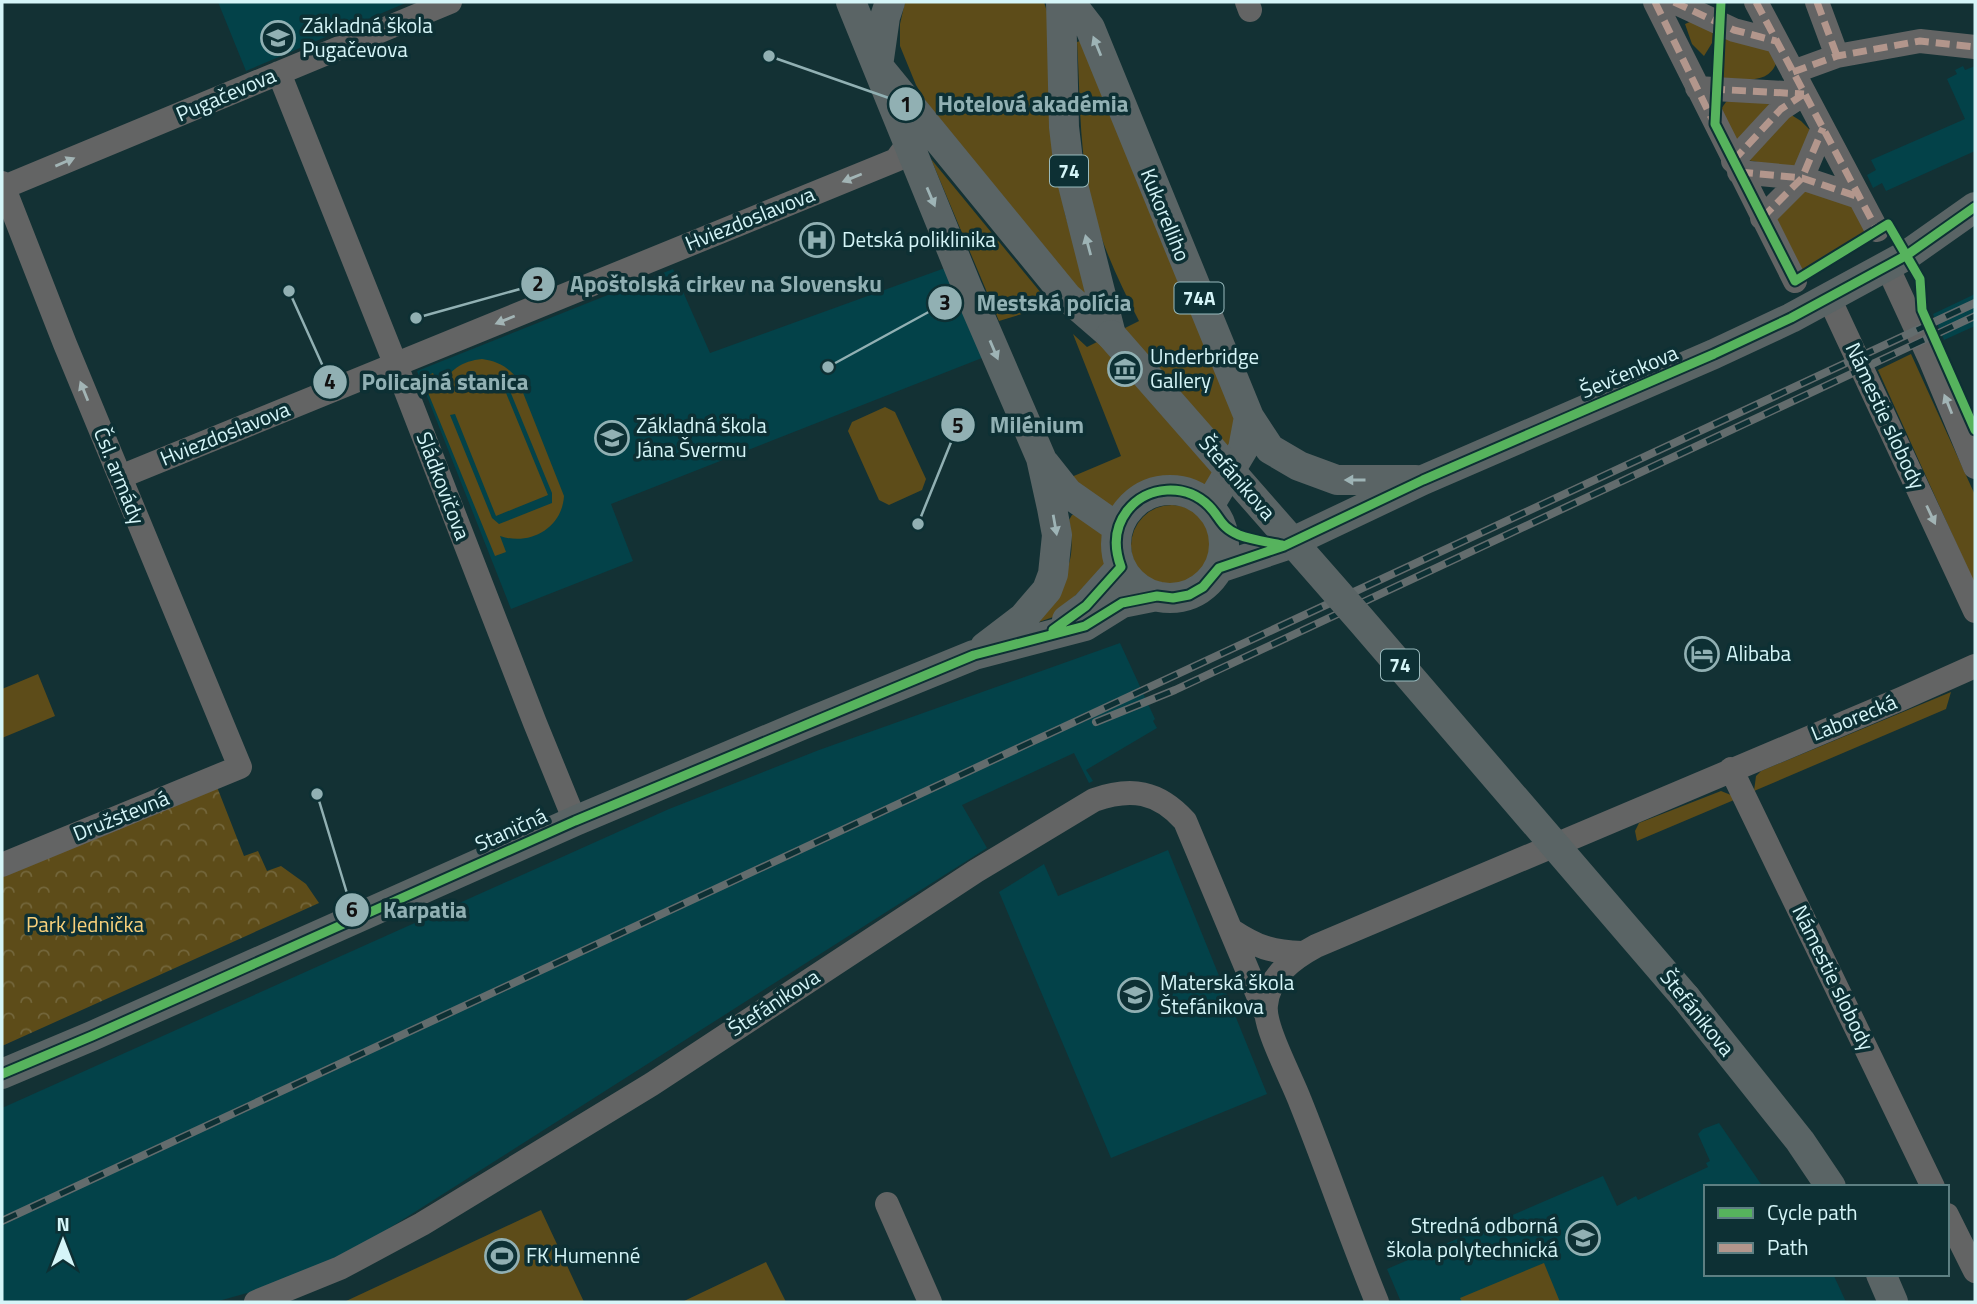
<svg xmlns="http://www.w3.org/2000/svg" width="1977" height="1304" font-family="'Titillium Web',sans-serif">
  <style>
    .built { fill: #034249 }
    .grass { fill: #5d4c19; fill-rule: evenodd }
    .park { fill: url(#park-crowns) }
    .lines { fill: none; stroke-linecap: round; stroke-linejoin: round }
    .minor { stroke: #636464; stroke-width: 24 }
    .major { stroke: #5a6465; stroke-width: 30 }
    .rail-casing { stroke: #636c6d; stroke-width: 8 }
    .rail { stroke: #0d3034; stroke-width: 5; stroke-dasharray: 16; stroke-linecap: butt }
    .major-bridge { stroke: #5a6465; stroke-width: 30 }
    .quiet { stroke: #b2968c; stroke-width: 7; stroke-dasharray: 14 7; stroke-linecap: butt }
    .cycleway-casing { stroke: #0d3034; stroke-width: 13 }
    .cycleway { stroke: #56b35d; stroke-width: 9 }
    .oneway { fill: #9eb4b6 }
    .oneway2 { fill: #a2b4b5 }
    .labels { text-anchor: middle; stroke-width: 7; stroke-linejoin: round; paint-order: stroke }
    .shield { fill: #0d3034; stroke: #99babd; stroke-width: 2 }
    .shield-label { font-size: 19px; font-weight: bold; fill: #d5f5f8 }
    .poi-label { font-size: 21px; fill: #d5f5f8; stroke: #0d3034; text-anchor: start }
    .street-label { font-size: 21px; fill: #d5f5f8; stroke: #0d3034 }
    .park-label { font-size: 21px; fill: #f9d17b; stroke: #0d3034 }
    .leader { fill: none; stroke: #91b0b3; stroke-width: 2.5 }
    .callout-dot { fill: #91b0b3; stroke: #0d3034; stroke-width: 2.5 }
    .mark-label { font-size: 21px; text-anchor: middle; font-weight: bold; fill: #111 }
    .callout-label { font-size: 23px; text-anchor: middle; font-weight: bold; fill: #91b0b3; stroke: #0d3034; stroke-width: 7; stroke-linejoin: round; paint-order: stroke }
  </style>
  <defs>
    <pattern id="park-crowns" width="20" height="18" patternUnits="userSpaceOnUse" patternTransform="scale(1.75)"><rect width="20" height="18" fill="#5d4c19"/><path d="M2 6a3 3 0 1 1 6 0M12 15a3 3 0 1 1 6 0" fill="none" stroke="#73663b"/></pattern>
  </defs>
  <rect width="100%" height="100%" fill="#133134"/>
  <path class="built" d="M218,2H408L246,71Z
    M1963,66L1965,70L1975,66V151L1886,191L1882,183L1873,188L1867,175L1876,170L1871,160L1965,119L1947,79L1957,74L1955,70Z
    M945,268L982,358L611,504L633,561L511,609L417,371L673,269L710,353Z
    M1975,294V326L1944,340L1933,314Z
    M1120,643L1155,719L1153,721L1157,728L1086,770L1093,781L1089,783L1074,753L962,805L987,848L366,1243L283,1283L215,1302H2V1108L669,809L819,750Z
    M1168,850L1267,1094L1111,1158L999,892L1044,864L1058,896Z
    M1719,1123L1763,1187H1706V1274H1829L1834,1276L1846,1302H1401L1387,1269L1603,1176L1617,1206L1636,1196L1638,1200L1708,1167L1706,1163L1710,1161L1698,1134L1703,1129Z"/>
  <path class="grass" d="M905,2H1044L1048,15L1061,190L1065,214L1093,310L937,120L916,85L900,46V24Z
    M1692,21L1713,29L1712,43L1704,56L1692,44L1685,24Z
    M1725,35L1771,47L1778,57C1772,86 1745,79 1723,78Z
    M1083,40L1236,409L1234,447L1205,492C1174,476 1136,483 1118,515L1069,478L1121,456L1073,334L1087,347L1139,321C1117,278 1096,234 1088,186C1079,139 1080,89 1077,42Z
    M1740,97L1779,107L1737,152L1721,109L1726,102Z
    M1785,111L1801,121L1816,136L1796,169L1741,159Z
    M931,159L1051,305L999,321Z
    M1797,187L1851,198L1869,230L1799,272L1770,216Z
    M1911,354L1975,495V585L1878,370Z
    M482,359C497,361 509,367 518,380L564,496C562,529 529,546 500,536L506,552L495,556L422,378L433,373L440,388C449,370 462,361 482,359ZM510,391L552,493V503L499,524L492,518L450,415L455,414L496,516L548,495L506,393Z
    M885,407L895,412L926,479L922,490L889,505L879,500L848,431L852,422Z
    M1131 546a41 41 0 1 1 82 0a41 41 0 1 1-82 0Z
    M1072,515H1084C1101,531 1112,535 1109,560L1056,616L1039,622L1037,616C1063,581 1078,566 1069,520Z
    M38,674L55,716L2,738V689Z
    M1951,692L1946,709L1754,791L1756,776L1761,771Z
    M1721,791L1731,795L1734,800L1637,841L1635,831L1639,823Z
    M541,1210L584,1302H344Z
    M766,1262L786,1302H682Z
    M1544,1263L1560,1302H1462L1460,1298Z"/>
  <path class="park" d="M217,787L244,856L258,851L267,871L281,866L306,884L319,903L2,1046V877Z"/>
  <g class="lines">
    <path class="minor" d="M1247,2L1250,10
      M1655,2L1795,281
      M1674,2L1734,30L1776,41
      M1756,2L1877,230
      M1817,2L1837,56
      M1793,72L1837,56L1920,41L1975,47
      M279,73L401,378L535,723L575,821
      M1697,88L1804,94
      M1733,161L1781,109L1804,94
      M1739,172L1802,178L1859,197
      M2,183L65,344L240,767L2,865
      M2,188L450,2
      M1762,218L1802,178L1823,128
      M1887,266L1930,359L1975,467
      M1829,298L1975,611
      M120,477L896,160L908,144
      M1731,769L1933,1187
      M1231,930C1257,947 1271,952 1302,953
      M887,1204L930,1302
      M1947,1215L1975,1271
      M256,1302L340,1268L422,1224L652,1084L976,871L1094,800C1131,787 1158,791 1185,821L1265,1012
      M1377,1302C1350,1236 1327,1168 1300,1101C1292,1079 1263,1026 1266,1005C1269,976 1292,959 1316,946L1901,699L1975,666"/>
    <path class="major" d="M851,2L967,287L1041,458L1052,508L1057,535L1053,574L1047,590L1023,618L985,647
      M890,2L885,17L878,66L1067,297L1111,335
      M1061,2L1064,127L1069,169L1111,335
      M1070,2L1090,28L1249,417L1270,449L1299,466L1337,480H1416
      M1045,464L1068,493L1118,528
      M1116 544a54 54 0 1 1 108 0a54 54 0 1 1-108 0Z
      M1209,506L1243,449L1249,417
      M1219,568L1284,546L1423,480L1714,354L1791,318L1907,255L1975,207
      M1067,620L1086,606L1121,567
      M1686,998L1800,1141L1831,1187
      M2,1074L92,1036L575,821L802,725L974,655L1085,626L1122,603L1157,596
      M1881,1274L1893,1302"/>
    <g class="rail-casing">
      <path id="rail" d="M1096,722L1175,690L1975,316
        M2,1221L1975,303"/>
    </g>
    <use href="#rail" class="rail"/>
    <path class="major-bridge" d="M1111,335L1361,620L1686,998"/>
    <path class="quiet" d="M1655,2L1713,121
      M1674,2L1734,30L1776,41
      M1756,2L1877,230
      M1817,2L1837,56
      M1793,72L1837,56L1920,41L1975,47
      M1711,89L1804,94
      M1733,161L1781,109L1804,94
      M1739,172L1802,178L1859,197
      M1762,218L1802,178L1823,128"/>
    <g class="cycleway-casing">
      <path id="cycleway" d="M1721,2L1715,124L1795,281L1888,224L1920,279L1922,310L1975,430
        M1053,630L1086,606L1121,567C1114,548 1114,528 1127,511C1147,485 1186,483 1209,506C1221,518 1220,527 1239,535C1252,540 1268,542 1282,545
        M2,1074L92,1036L575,821L974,655L1085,626L1122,603L1157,596L1173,598L1189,595L1203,587L1219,568L1284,546L1423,480L1714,354L1791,318L1907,255L1975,207"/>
    </g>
    <use href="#cycleway" class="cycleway"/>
  </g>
  <defs><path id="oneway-solid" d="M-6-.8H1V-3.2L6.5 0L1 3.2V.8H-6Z" transform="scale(1.75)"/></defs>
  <g class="oneway">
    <use href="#oneway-solid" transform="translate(1097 46) rotate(-112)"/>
    <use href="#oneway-solid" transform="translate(931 197) rotate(67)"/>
    <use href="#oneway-solid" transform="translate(1088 245) rotate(-105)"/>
    <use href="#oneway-solid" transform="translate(994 350) rotate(67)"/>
    <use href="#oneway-solid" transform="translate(1355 480) rotate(-180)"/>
    <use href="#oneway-solid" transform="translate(1055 525) rotate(80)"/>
  </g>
  <g class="oneway2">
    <use href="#oneway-solid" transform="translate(65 162) rotate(-23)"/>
    <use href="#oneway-solid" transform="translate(852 178) rotate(158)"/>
    <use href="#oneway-solid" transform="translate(505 320) rotate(158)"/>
    <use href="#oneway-solid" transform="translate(84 391) rotate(-112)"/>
    <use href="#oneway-solid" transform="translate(1948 404) rotate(-112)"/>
    <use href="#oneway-solid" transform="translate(1931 515) rotate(65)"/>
  </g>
  <defs>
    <g id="school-ring" transform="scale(1.75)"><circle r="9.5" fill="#0d3034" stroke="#91b0b3" stroke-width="1.5"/><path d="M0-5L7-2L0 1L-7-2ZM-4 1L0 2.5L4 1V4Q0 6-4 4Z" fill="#91b0b3"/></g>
    <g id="hospital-ring" transform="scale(1.75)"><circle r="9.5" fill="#0d3034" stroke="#91b0b3" stroke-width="1.5"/><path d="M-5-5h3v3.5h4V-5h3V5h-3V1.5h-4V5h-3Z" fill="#91b0b3"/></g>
    <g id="museum-ring" transform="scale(1.75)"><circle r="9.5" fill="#0d3034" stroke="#91b0b3" stroke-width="1.5"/><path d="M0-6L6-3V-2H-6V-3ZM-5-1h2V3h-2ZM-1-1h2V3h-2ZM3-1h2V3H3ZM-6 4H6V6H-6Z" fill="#91b0b3"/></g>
    <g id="hotel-ring" transform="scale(1.75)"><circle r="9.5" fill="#0d3034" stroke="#91b0b3" stroke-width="1.5"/><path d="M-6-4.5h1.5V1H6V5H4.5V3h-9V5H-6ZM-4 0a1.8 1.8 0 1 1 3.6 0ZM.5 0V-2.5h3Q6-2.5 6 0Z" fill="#91b0b3"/></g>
    <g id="stadium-ring" transform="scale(1.75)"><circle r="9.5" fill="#0d3034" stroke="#91b0b3" stroke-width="1.5"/><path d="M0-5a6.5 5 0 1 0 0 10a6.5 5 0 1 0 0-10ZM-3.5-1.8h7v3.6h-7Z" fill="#91b0b3"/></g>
  </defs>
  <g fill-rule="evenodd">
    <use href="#school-ring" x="278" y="38"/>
    <use href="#hospital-ring" x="817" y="240"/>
    <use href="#museum-ring" x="1125" y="369"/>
    <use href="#school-ring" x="612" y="438"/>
    <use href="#hotel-ring" x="1702" y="654"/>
    <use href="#school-ring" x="1135" y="995"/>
    <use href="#school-ring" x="1583" y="1238"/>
    <use href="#stadium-ring" x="502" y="1256"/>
  </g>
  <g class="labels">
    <g class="shield">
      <rect x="1050" y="155.5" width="38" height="31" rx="5"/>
      <rect x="1174.5" y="282.5" width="49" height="31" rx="5"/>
      <rect x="1381" y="649.5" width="38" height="31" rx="5"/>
    </g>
    <g class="shield-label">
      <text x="1069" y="178">74</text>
      <text x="1199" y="305">74A</text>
      <text x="1400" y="672">74</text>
    </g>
    <g class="poi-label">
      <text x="302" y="33">Základná škola<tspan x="302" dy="24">Pugačevova</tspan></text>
      <text x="842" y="247">Detská poliklinika</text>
      <text x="1150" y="364">Underbridge<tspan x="1150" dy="24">Gallery</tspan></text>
      <text x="636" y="433">Základná škola<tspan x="636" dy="24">Jána Švermu</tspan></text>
      <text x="1726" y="661">Alibaba</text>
      <text x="1160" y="990">Materská škola<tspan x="1160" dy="24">Štefánikova</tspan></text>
      <text x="1558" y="1233" text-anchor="end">Stredná odborná<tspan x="1558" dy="24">škola polytechnická</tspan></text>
      <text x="526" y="1263">FK Humenné</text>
    </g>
    <g class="street-label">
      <text transform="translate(226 95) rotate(-23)" y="7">Pugačevova</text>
      <text transform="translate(1165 215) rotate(68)" y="7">Kukorelliho</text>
      <text transform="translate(750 219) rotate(-22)" y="7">Hviezdoslavova</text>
      <text transform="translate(1629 372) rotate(-23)" y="7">Ševčenkova</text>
      <text transform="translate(1885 416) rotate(65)" y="7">Námestie slobody</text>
      <text transform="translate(225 434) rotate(-22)" y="7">Hviezdoslavova</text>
      <text transform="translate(119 476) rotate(68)" y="7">Čsl. armády</text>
      <text transform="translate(1237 478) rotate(49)" y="7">Štefánikova</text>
      <text transform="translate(443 486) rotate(69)" y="7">Sládkovičova</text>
      <text transform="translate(1854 718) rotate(-22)" y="7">Laborecká</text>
      <text transform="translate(121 816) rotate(-22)" y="7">Družstevná</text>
      <text transform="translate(511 830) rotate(-24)" y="7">Staničná</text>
      <text transform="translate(1833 978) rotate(64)" y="7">Námestie slobody</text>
      <text transform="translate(774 1003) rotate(-33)" y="7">Štefánikova</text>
      <text transform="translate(1697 1013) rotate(51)" y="7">Štefánikova</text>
    </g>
    <g class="park-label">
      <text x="85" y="932">Park Jednička</text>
    </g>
  </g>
  <path class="leader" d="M769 56L906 104M416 318L538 284M828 367L945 303M289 291L330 382M918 524L958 425M317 794L352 910"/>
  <g class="callout-dot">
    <circle cx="769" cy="56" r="7"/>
    <circle cx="416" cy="318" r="7"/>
    <circle cx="828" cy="367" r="7"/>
    <circle cx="289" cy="291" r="7"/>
    <circle cx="918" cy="524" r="7"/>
    <circle cx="317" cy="794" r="7"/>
    <circle cx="906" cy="104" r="18"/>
    <circle cx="538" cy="284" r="18"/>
    <circle cx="945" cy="303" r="18"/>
    <circle cx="330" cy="382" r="18"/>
    <circle cx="958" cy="425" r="18"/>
    <circle cx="352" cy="910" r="18"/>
  </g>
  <g class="mark-label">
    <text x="906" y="112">1</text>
    <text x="538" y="291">2</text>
    <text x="945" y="310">3</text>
    <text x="330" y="389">4</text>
    <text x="958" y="433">5</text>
    <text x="352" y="917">6</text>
  </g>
  <g class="callout-label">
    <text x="1033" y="112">Hotelová akadémia</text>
    <text x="726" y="292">Apoštolská cirkev na Slovensku</text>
    <text x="1054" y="311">Mestská polícia</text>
    <text x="445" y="390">Policajná stanica</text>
    <text x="1037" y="433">Milénium</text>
    <text x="425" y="918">Karpatia</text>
  </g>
  <rect width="1977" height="1304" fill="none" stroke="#d5f5f8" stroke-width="7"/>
  <rect x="1704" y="1185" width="245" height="91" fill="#0d3034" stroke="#5d7f82" stroke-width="2"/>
  <rect x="1718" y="1208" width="35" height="10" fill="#56b35d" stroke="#5d7f82" stroke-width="2"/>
  <text x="1767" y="1220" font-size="21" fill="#d5f5f8">Cycle path</text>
  <rect x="1718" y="1243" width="35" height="10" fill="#b2968c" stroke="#5d7f82" stroke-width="2"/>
  <text x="1767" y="1255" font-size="21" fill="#d5f5f8">Path</text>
  <g transform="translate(63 1241)" stroke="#0d3034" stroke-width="5" paint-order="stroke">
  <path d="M0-5L12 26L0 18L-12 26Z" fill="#d5f5f8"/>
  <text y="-10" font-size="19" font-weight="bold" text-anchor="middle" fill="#d5f5f8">N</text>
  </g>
</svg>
